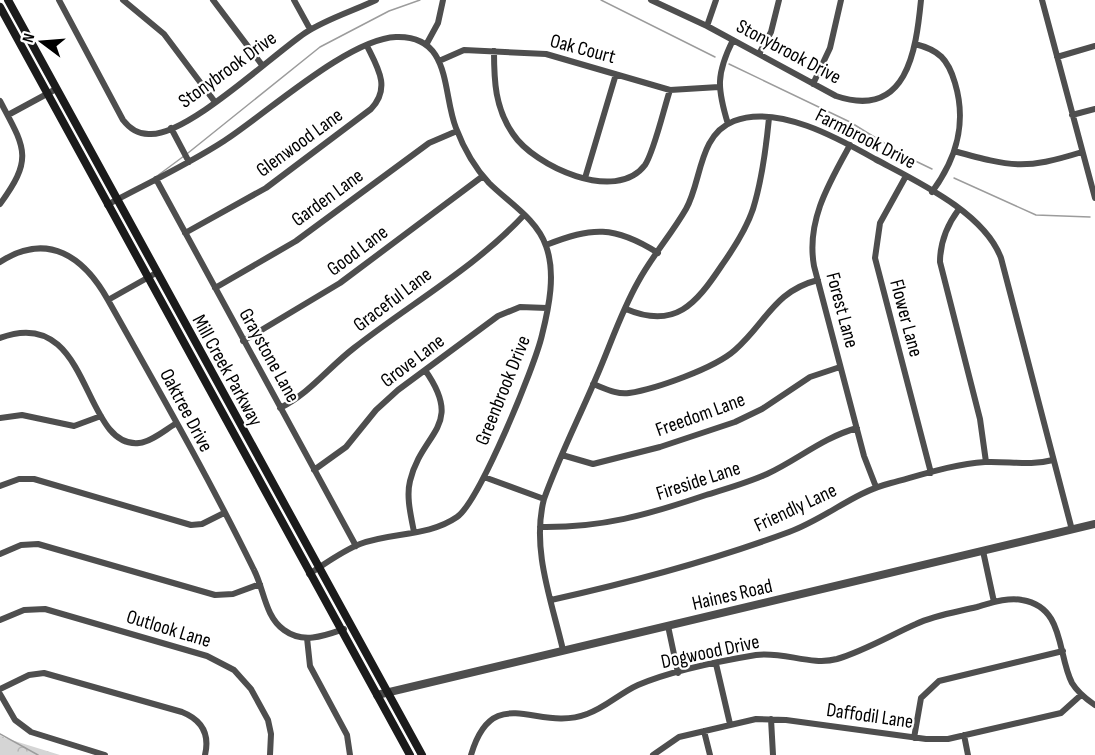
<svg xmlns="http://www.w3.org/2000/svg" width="1095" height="755" font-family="'Sofia Sans Condensed',sans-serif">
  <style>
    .forest { fill: url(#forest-crowns) }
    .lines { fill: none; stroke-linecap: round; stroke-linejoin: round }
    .stream { stroke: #9c9c9c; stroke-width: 1.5 }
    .minor { stroke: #4e4e4e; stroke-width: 6 }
    .tertiary { stroke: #4e4e4e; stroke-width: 8 }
    .secondary { stroke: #1b1b1b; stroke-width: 8 }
    .labels { text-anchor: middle; stroke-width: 4.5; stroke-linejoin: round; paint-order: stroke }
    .street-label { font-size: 20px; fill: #000; stroke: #fff }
  </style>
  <defs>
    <pattern id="forest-crowns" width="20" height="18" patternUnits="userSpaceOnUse" patternTransform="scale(1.5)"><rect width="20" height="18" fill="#d5d5d5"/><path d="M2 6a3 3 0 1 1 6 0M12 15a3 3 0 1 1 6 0" fill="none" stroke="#b5b5b5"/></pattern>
  </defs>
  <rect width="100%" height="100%" fill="#fff"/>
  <path class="forest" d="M0,735L5,738L60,755H0Z"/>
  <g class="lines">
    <path class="stream" d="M601,0L715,57
      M729,64L850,122L905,156L932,169
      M188,153L320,47L389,11L420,0
      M157,176L184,156
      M954,178L1036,215L1090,217
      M0,734L38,755"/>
    <path class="minor" d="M59,0L123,120C130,129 139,135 151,134C189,134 270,57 305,33C326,19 353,11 376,0
      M123,0L164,34L215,102
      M213,0L262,65
      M294,0L310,29
      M651,0L707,26L836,96C907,120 916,51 921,0
      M1042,0L1095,198
      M707,26L716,0
      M915,44C939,50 948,59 955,83C967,123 957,158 932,192
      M426,45L438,23L443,0
      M494,51C494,81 495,108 513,134C534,166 616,204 645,165C654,152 664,108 670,90
      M759,54L771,32L779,0
      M1057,57L1095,46
      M439,61L464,50L546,54L670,90L719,87
      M813,84L830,48L841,0
      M0,101C25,148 34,158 0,204
      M8,115L56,89
      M1072,115L1095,109
      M728,124C717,88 716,74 733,40
      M171,128L189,162
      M850,145C829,183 806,221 814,266L864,456L876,487
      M954,151C1012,167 1024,170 1082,152
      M906,176L880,223L875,258L931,473
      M585,178L616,74
      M156,179L356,546
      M107,205C146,184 187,165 224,141C266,114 348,39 396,37C452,35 442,93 456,128C464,149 474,167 489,183C508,202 537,219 546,246C556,273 549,307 542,335C535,366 479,502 457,517C428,537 391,532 360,544C342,551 325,564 309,574
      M959,209C947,225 940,241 940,262L980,419L986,462
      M185,233L266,188L371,109C391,88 378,68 367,46
      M546,245C592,227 614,225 658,253
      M0,262C48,231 84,257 108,300C158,389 209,478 254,570C264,589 265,617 284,630C303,644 324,636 344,629
      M215,288L296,241L429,143L457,131
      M108,300L156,273
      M626,309C675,330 696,304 722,265C734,248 746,230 753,209C762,180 766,149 769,118
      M0,338C92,303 81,449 139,443C151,442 165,430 175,424
      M243,341L340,283L483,176
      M593,384C604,388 617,395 629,393C656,389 715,368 735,350C766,323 774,291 818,280
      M280,408C310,393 328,368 354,348C410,304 476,267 524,215
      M0,418L22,415L74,426L101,416
      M562,455L593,464L660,447L735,422L762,409L810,377L840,367
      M314,470L346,447L376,410L398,390L498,316L520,307L547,308
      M484,477L544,499
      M0,486L19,479H34L191,525L202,524L224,513
      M540,527C602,528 647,515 706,495C726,489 747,483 767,474C799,459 822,438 857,428
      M414,532C411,516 406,497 410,481C422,431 465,427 425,370
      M983,551L994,602
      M0,554L21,545L38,544L215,595L233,594L260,584
      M551,600C632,582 711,561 789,532C825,519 854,492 891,483C921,475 954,464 985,462C1009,461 1030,466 1053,460
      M0,620L24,610L45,609L207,656L234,670L251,689L268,720L271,734L270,755
      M668,626L678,673
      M307,638L310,666L347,735L350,755
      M563,650C552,602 531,549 544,499C559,457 579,418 596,378C610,346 621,312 638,282C652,256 671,235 686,209C702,181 698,135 734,121C777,104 838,138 875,159C916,181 984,212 1001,258L1072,530
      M716,664L730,724
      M0,689L29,675L44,673L182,712C202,720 210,734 205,755
      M0,694L15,720L31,732L105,755
      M771,719L773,755
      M704,731L710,755
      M964,735L968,755
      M914,738L921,698L939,681L1063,651
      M471,755C493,680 538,733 587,714C605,708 620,693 638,685C671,671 720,661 756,655C783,651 811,666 837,659C864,651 891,635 916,624C935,615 957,612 977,607C991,603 1008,597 1022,600C1065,607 1057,654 1072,683C1078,693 1086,699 1095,705
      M653,755L679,737L756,719L786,720L926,739H948L1061,713L1081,695"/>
    <path class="tertiary" d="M377,695L1095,524"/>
    <path class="secondary" d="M8,0L422,755
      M0,7L410,755"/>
  </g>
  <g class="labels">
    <g class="street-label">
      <text transform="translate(583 48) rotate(15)" y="7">Oak Court</text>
      <text transform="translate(789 51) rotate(28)" y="7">Stonybrook Drive</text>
      <text transform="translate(227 69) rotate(-36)" y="7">Stonybrook Drive</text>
      <text transform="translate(866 138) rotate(27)" y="7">Farmbrook Drive</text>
      <text transform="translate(299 142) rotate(-36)" y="7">Glenwood Lane</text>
      <text transform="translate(327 197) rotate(-36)" y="7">Garden Lane</text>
      <text transform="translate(357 250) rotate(-37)" y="7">Good Lane</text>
      <text transform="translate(392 299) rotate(-37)" y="7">Graceful Lane</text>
      <text transform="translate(843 310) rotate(75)" y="7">Forest Lane</text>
      <text transform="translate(907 318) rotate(75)" y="7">Flower Lane</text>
      <text transform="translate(270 355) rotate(61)" y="7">Graystone Lane</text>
      <text transform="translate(412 360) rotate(-37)" y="7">Grove Lane</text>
      <text transform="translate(228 370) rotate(61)" y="7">Mill Creek Parkway</text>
      <text transform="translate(502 390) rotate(-68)" y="7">Greenbrook Drive</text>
      <text transform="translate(187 410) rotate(62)" y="7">Oaktree Drive</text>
      <text transform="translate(700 414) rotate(-20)" y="7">Freedom Lane</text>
      <text transform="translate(698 480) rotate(-18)" y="7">Fireside Lane</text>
      <text transform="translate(795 507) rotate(-25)" y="7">Friendly Lane</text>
      <text transform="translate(732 594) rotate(-13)" y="7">Haines Road</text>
      <text transform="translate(169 628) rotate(17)" y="7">Outlook Lane</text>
      <text transform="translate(710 651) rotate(-12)" y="7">Dogwood Drive</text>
      <text transform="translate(870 715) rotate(8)" y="7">Daffodil Lane</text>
    </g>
  </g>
  <g transform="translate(42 42) rotate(286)" stroke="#ffffff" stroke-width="4.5" paint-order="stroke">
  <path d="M0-4.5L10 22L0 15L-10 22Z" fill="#000000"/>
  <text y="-9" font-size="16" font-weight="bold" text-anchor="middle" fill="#000000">N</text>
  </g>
</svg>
